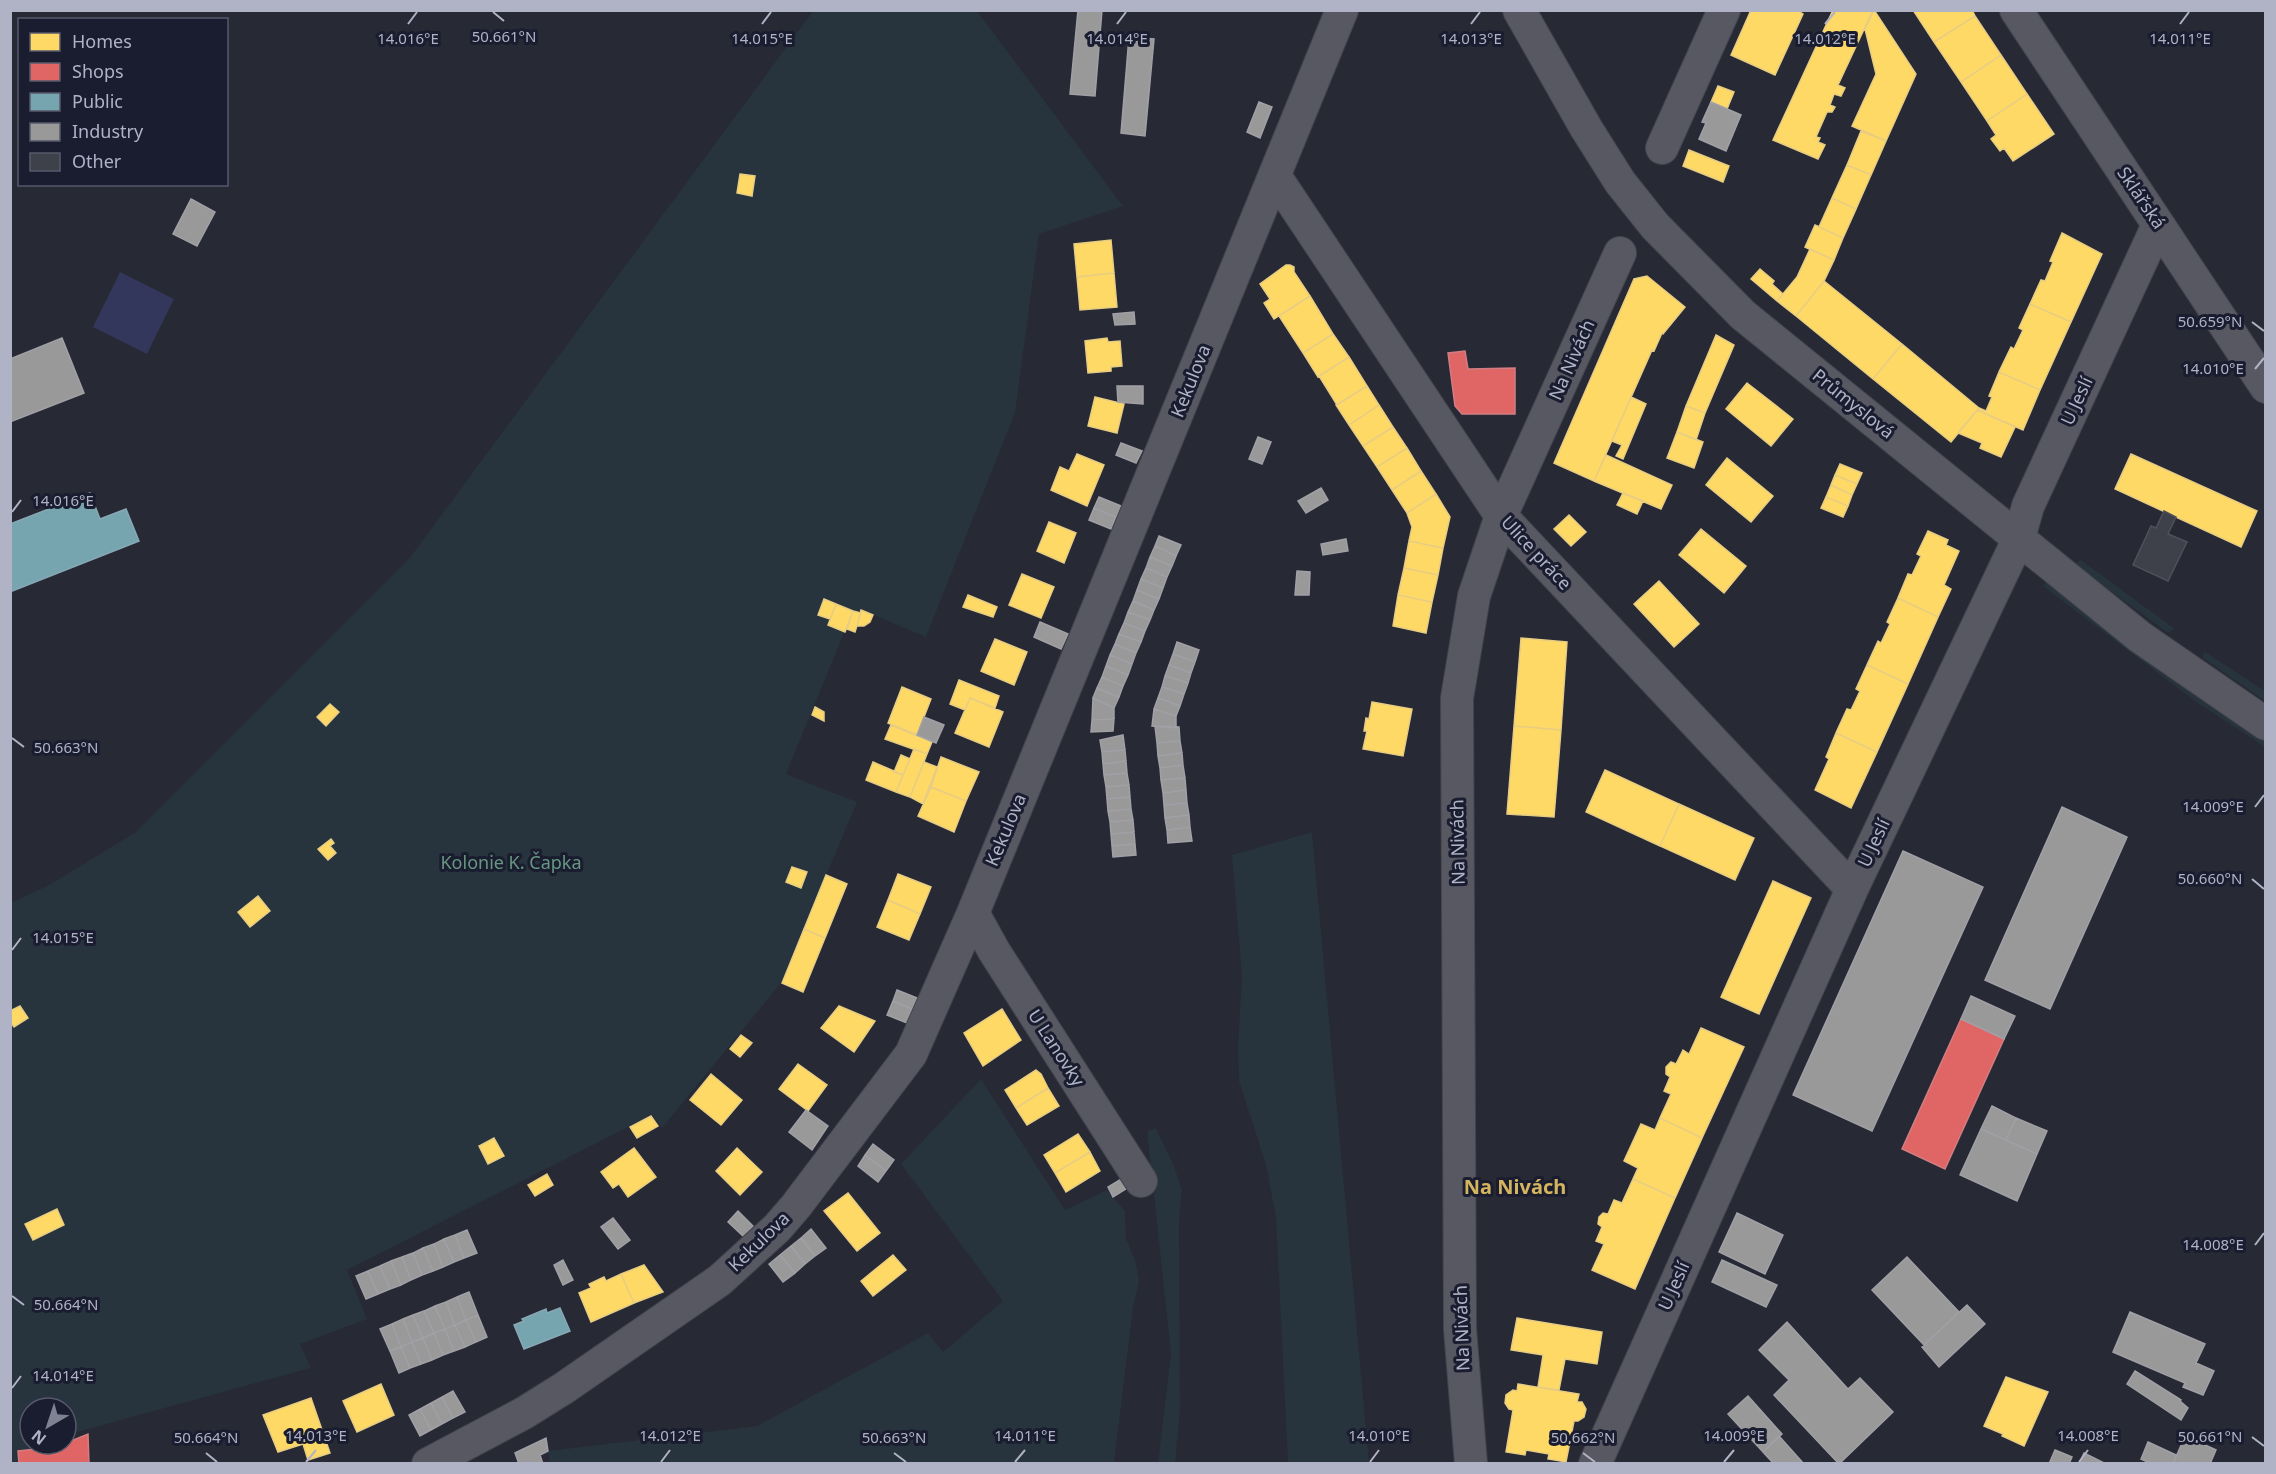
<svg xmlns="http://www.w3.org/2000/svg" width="2276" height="1474" font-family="'Noto Sans',sans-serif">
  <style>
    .green { fill: #27333d }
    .water { fill: #32375b }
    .homes { fill: #ffd966; stroke: #e7cd83; stroke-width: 1.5 }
    .shops { fill: #e06666; stroke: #d27d83; stroke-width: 1.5 }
    .public { fill: #76a5af; stroke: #87a9b6; stroke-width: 1.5 }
    .industry { fill: #999; stroke: #a0a0a6; stroke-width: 1.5 }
    .building { fill: #3e404a; stroke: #4f505c; stroke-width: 1.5 }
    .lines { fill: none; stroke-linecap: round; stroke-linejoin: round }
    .minor-casing { stroke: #43454d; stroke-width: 34 }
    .minor { stroke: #575862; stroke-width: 32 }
    .ticks { fill: none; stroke: #b0b2c6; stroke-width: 2 }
    .labels { text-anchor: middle; stroke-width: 6; stroke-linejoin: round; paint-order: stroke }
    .street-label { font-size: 18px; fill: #b0b2c6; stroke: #1a1d2f }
    .park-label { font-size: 18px; fill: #679780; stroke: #1a1d2f }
    .neighbourhood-label { font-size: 20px; font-weight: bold; fill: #d4b45c; stroke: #1a1d2f }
    .ticks-label { font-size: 15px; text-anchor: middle; fill: #b0b2c6; stroke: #1a1d2f; stroke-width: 6; stroke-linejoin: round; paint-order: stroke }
  </style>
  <rect width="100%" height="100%" fill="#272934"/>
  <path class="green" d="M813,11H977L1123,206L1039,234L1015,413L926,637L862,610L861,613L853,611L786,774L857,802L781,983L662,1128L652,1115L347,1270L367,1319L300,1344L311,1368L66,1435V1408H30V1444H62L18,1451L19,1463L11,1464V903L49,885L136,832L409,559Z
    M2081,560L2175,629L2168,633L2074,564Z
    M2046,582L2135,649L2265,738V747L2196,702L2043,586Z
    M2204,651L2265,691V701L2203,658Z
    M1312,832L1369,1463H1288L1276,1218L1266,1165L1239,1081L1238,1046L1242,977L1232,855Z
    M981,1079L1065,1210L1107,1190L1125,1211L1126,1238L1136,1263L1139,1281L1133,1308L1114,1463L550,1464L548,1451L757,1426L928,1333L943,1352L1003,1301L901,1164Z
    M1156,1128L1174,1166L1182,1190L1179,1221L1180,1409L1175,1463H1158L1171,1353L1147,1131Z"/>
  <path class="water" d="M120,272L174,299L147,354L93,327Z"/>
  <path class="homes" d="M1751,10H1800V12L1803,14L1775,75L1731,55Z
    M1833,10H1873L1838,85L1845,88L1841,96L1834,94L1830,105L1835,107L1832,112H1827L1816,137L1820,138L1818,142L1825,145L1818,159L1773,140Z
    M1874,10L1916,74L1886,141L1852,126L1876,74L1865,29Z
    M1913,10H1972L1975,16L1934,42Z
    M1975,16L2001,55L1961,82L1934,42Z
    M2001,55L2027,94L1987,121L1961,82Z
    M1718,86L1734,92L1727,109L1711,102Z
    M2027,94L2054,134L2013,161L2004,148L2000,151L1991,139L1996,135L1987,121Z
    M1861,131L1886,141L1871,175L1847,165Z
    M1689,150L1729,166L1723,182L1683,166Z
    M1847,165L1871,175L1856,209L1832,198Z
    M740,174L755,176L752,196L737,193Z
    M1832,198L1856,209L1843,238L1819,227Z
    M1815,225L1843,238L1834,260L1805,247Z
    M2062,233L2102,254L2071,322L2030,304L2041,280L2045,281L2053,262L2050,261Z
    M1111,240L1114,273L1077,277L1074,244Z
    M1810,249L1834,260L1824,281L1796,316L1777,301L1797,277Z
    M1286,265H1290L1294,267V272L1310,296L1274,319L1264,303L1270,299L1260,284Z
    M1760,269L1774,281L1772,284L1783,294L1777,301L1751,279Z
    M1114,273L1117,307L1080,310L1077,277Z
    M1647,276L1685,307L1663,334L1662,333L1654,351L1652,350L1594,481L1554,463L1634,279Z
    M1824,281L1902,344L1873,379L1796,316Z
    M1310,296L1333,334L1303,353L1279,316Z
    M2030,304L2071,322L2040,390L1999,372L2011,347L2014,349L2023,330L2019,328Z
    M1333,334L1349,357L1318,377L1303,353Z
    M1716,335L1734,345L1705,413L1686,406Z
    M1107,338L1108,342L1120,341L1122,366L1111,367V371L1088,373L1085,341Z
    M1902,344L1979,408L1951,442L1873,379Z
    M1349,357L1367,386L1337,405L1319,376Z
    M1999,372L2040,390L2023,430L1977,410L1979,408L1986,411L1992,397L1989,396Z
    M1747,383L1793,419L1771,446L1726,409Z
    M1367,386L1379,405L1349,425L1336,405Z
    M1095,397L1124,404L1117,433L1088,426Z
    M1631,397L1646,404L1623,459L1616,456L1622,445L1612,441Z
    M1379,405L1393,427L1363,446L1349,425Z
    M1686,406L1705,413L1696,440L1677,432Z
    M1977,410L2015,427L2001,457L1980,448L1982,443L1958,433Z
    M1393,427L1407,448L1377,467L1363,446Z
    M1677,432L1703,442L1694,468L1667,458Z
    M1407,448L1421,471L1392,490L1377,467Z
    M1077,454L1104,465L1087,506L1051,490L1060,467L1069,471Z
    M2131,454L2257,511L2241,547L2115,489Z
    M1606,455L1672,485L1661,509L1594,481Z
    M1727,458L1773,496L1751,522L1706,485Z
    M1840,464L1862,473L1857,484L1835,475Z
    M1421,471L1436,494L1407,513L1392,490Z
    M1835,475L1857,484L1852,495L1831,485Z
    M1831,485L1852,495L1848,506L1826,497Z
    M1623,493L1643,501L1637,514L1617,505Z
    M1436,494L1450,517L1443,548L1409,541L1412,527L1407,513Z
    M1826,497L1848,506L1843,517L1821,508Z
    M1569,515L1586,532L1571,546L1554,529Z
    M1049,522L1076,533L1064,563L1037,551Z
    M1701,529L1746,566L1724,593L1679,555Z
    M1928,531L1948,540L1946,545L1959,551L1944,585L1951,589L1938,617L1898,598L1908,574L1912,575L1921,556L1917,554Z
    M1409,541L1443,548L1438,575L1404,568Z
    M1404,568L1438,575L1432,602L1398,595Z
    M1022,574L1054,587L1041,618L1009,605Z
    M1659,581L1699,624L1674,647L1634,604Z
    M968,595L997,607L993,617L963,607Z
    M1398,595L1432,602L1426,633L1393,626Z
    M1898,598L1938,617L1908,684L1867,665L1878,641L1881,643L1890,624L1887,622Z
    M824,599L836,604L830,619L818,615Z
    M836,604L853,611L845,632L828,625Z
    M861,610L873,615L870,622L864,626H857Z
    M853,611L861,613L855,632L847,629Z
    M1521,638L1567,642L1561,730L1514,726Z
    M995,639L1027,652L1014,685L981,671Z
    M1867,665L1908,684L1877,752L1836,733L1847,709L1851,710L1860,691L1856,689Z
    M959,680L999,696L995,708L970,698L965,710L950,704Z
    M902,687L931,699L917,735L888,723Z
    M970,698L1003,712L989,747L955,733Z
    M1372,702L1412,709L1403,756L1363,749L1367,731H1364L1366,718L1369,719Z
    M330,704L339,712L326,726L317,717Z
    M815,707L824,712V721L812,715Z
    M891,725L932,742L927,754L885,739Z
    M1514,726L1561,730L1554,817L1507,814Z
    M1836,733L1877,752L1851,808L1815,790L1829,759L1826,757Z
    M914,749L927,754L910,797L896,792Z
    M901,755L910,759L903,775L894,772Z
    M941,757L979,772L966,801L931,787Z
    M873,762L903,775L896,792L866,780Z
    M924,762L937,767L923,804L910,797Z
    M1605,770L1679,804L1660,846L1586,812Z
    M931,787L966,801L954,832L918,816Z
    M1679,804L1754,838L1735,880L1660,846Z
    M331,839L334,843L330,846L336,853L328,860L318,849Z
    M792,867L807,872L801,888L786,882Z
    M898,874L931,887L920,914L888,900Z
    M826,875L847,884L825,938L804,929Z
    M1773,881L1811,898L1759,1014L1721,997Z
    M258,896L270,911L250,927L238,912Z
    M888,900L920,914L909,940L877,927Z
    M804,929L825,938L803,992L782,983Z
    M20,1006L28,1018L14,1027L10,1021V1011Z
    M839,1006L875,1021L854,1052L821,1028Z
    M1002,1009L1021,1040L983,1066L964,1033Z
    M1701,1028L1744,1047L1702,1138L1660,1118L1671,1094L1664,1091L1670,1077L1666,1074V1067L1671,1062L1676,1064L1683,1050L1689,1054Z
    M741,1035L752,1043L740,1057L730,1049Z
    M798,1064L827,1085L808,1111L779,1089Z
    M1036,1070L1041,1074L1048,1088L1016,1108L1005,1090Z
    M711,1074L742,1100L721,1125L690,1100Z
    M1048,1088L1059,1106L1027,1125L1016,1108Z
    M651,1116L658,1126L637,1138L630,1127Z
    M1660,1118L1702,1138L1675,1198L1633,1179L1638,1168L1624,1161L1641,1124L1655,1130Z
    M1078,1134L1090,1152L1055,1173L1044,1155Z
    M494,1138L504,1156L488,1164L479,1146Z
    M634,1148L656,1177L628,1197L619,1184L613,1188L601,1172Z
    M737,1148L762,1172L740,1195L716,1171Z
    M1090,1152L1100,1171L1066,1192L1055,1173Z
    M547,1174L553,1185L535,1196L528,1185Z
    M1633,1179L1675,1198L1635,1289L1592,1270L1604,1244L1596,1241L1602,1227L1598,1224L1599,1217L1603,1213L1608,1214L1614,1200L1622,1203Z
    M848,1193L880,1233L857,1251L824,1211Z
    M57,1209L64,1225L33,1240L25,1224Z
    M893,1255L906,1270L873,1296L861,1281Z
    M644,1265L663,1292L634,1303L621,1274Z
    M621,1274L634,1303L591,1322L579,1293L591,1288L589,1284L604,1277L606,1281Z
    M1517,1318L1602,1332L1597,1364L1565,1359L1559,1390L1538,1387L1543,1355L1511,1350Z
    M2006,1377L2048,1392L2024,1446L2002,1436L2003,1434L1984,1426Z
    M381,1384L394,1415L357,1432L343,1401Z
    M1518,1384L1579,1394L1577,1402H1582L1586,1409L1584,1417L1578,1421H1574L1566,1462L1548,1459L1549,1454L1526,1450L1525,1455L1506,1452L1513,1410L1509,1409L1505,1403L1506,1395L1513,1390L1517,1391Z
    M311,1398L330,1453L308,1460L303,1444L278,1452L263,1415Z"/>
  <path class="shops" d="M1465,351L1468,369L1515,368V414H1462L1455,406L1448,353Z
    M1961,1019L2004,1039L1945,1169L1902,1149Z
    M88,1434L89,1464H19L18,1451L56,1447Z"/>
  <path class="public" d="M90,493L100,519L126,509L139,541L10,592V524Z
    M560,1308L570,1331L524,1349L514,1325L524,1321L522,1319L546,1309L547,1313Z"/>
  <path class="industry" d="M1078,10H1102L1095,96L1070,94Z
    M1129,37L1154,39L1145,136L1121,133Z
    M1259,102L1272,107L1260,138L1247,132Z
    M1711,102L1741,115L1726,151L1699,139L1706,123L1702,122Z
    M191,199L215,212L197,246L173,234Z
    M1134,312L1135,324L1115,325L1113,314Z
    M62,338L84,393L10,422V359Z
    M1117,386H1143V404L1118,402Z
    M1258,437L1271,442L1262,464L1249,459Z
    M1121,443L1142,451L1136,463L1116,455Z
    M1321,488L1328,500L1306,513L1298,501Z
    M1099,497L1121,506L1116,517L1094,508Z
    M1094,508L1116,517L1111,529L1089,520Z
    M1159,536L1181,545L1176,556L1155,546Z
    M1346,539L1348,551L1323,555L1321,544Z
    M1155,546L1176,556L1172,566L1150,557Z
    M1150,557L1172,566L1167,577L1146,568Z
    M1146,568L1167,577L1163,588L1141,579Z
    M1297,571L1310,572L1309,595H1295Z
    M1141,579L1163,588L1159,599L1137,590Z
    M1137,590L1159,599L1154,610L1133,601Z
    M1133,601L1154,610L1150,620L1128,612Z
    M1128,612L1150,620L1145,631L1124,623Z
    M1040,622L1068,634L1061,649L1034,637Z
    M1124,623L1145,631L1141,642L1119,634Z
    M1119,634L1141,642L1136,653L1115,644Z
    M1177,642L1199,650L1195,662L1173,654Z
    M1115,644L1136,653L1132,664L1110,655Z
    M1173,654L1195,662L1191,673L1169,665Z
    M1110,655L1132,664L1128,675L1106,666Z
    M1169,665L1191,673L1188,683L1165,676Z
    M1106,666L1128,675L1123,686L1102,677Z
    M1165,676L1188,683L1184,694L1162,687Z
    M1102,677L1123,686L1119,697L1097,688Z
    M1162,687L1184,694L1180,706L1158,698Z
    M1097,688L1119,697L1114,708L1093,698Z
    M1093,698L1114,708V719L1092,720Z
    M1158,698L1180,706L1176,716L1154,709Z
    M1154,709L1176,716V728L1152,726Z
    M924,717L944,725L936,743L917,735Z
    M1114,719L1113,731L1091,732L1092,720Z
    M1155,726L1179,727L1180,741L1157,743Z
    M1123,735L1125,750L1102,752L1100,740Z
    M1180,741L1182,753L1158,756L1157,743Z
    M1125,750L1126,761L1103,764L1102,752Z
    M1182,753L1183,765L1160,768L1158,756Z
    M1126,761L1127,773L1104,775L1103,764Z
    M1183,765L1185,778L1161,780L1160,768Z
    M1127,773L1129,785L1106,787L1104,775Z
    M1185,778L1186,790L1163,793L1161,780Z
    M1129,785L1130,797L1107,799L1106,787Z
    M1186,790L1187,803L1164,805L1163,793Z
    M1130,797L1131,809L1108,811L1107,799Z
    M1187,803L1189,815L1165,818L1164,805Z
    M2062,807L2127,837L2050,1009L1985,980Z
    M1131,809L1133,820L1110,822L1108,811Z
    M1189,815L1190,827L1167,830L1165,818Z
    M1133,820L1134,832L1111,834L1110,822Z
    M1190,827L1192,841L1168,843L1167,830Z
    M1134,832L1135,844L1112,846L1111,834Z
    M1135,844L1136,855L1113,857L1112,846Z
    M1903,851L1983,887L1872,1131L1793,1095Z
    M897,990L917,998L912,1009L893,1001Z
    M1971,996L2015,1016L2004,1039L1961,1019Z
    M893,1001L912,1009L907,1023L887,1015Z
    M1992,1106L2016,1118L2006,1140L1981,1129Z
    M806,1110L828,1126L812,1150L789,1132Z
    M2016,1118L2047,1131L2037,1154L2006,1140Z
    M1981,1129L2037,1154L2017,1201L1960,1175Z
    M873,1144L894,1160L886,1171L865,1155Z
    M865,1155L886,1171L878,1182L858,1166Z
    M1123,1178L1129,1187L1113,1197L1108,1187Z
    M738,1211L753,1226L744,1237L728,1222Z
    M1737,1213L1783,1235L1765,1274L1719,1252Z
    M613,1218L630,1240L618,1249L601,1227Z
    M811,1229L826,1248L815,1256L801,1238Z
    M467,1230L477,1253L464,1258L455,1235Z
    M455,1235L464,1258L454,1262L444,1239Z
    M801,1238L815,1256L805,1264L791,1246Z
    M444,1239L454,1262L443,1267L434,1244Z
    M434,1244L443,1267L433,1271L423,1248Z
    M791,1246L805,1264L795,1273L780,1255Z
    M423,1248L433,1271L422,1275L413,1253Z
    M413,1253L422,1275L411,1280L402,1257Z
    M780,1255L795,1273L783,1282L769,1264Z
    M402,1257L411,1280L401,1285L391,1261Z
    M1907,1257L1959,1312L1924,1345L1872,1290Z
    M563,1260L573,1280L563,1285L554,1265Z
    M1722,1260L1777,1285L1766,1307L1712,1282Z
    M391,1261L401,1285L390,1289L380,1266Z
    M380,1266L390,1289L378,1294L368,1271Z
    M368,1271L378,1294L366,1299L356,1276Z
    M469,1292L478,1315L466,1320L457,1297Z
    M457,1297L466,1320L455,1325L446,1302Z
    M446,1302L455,1325L445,1329L435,1306Z
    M1967,1305L1985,1324L1939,1367L1922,1347Z
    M435,1306L445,1329L434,1333L424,1311Z
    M424,1311L434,1333L423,1338L413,1315Z
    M2130,1312L2205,1344L2196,1363L2214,1371L2203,1395L2183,1387L2185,1383L2113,1352Z
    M413,1315L423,1338L412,1342L403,1319Z
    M478,1315L487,1337L476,1342L466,1320Z
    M403,1319L412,1342L401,1347L392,1324Z
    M466,1320L476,1342L465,1347L455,1325Z
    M1787,1322L1848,1389L1860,1378L1893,1412L1839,1464L1774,1395L1789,1380L1759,1350Z
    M392,1324L401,1347L390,1351L380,1329Z
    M455,1325L465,1347L454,1351L445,1329Z
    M445,1329L454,1351L443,1355L434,1333Z
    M434,1333L443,1355L432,1360L423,1338Z
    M423,1338L432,1360L421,1364L412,1342Z
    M412,1342L421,1364L410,1368L401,1347Z
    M401,1347L410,1368L399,1373L390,1351Z
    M2135,1371L2181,1400L2180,1401L2188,1408L2181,1420L2127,1384Z
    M453,1391L465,1412L453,1418L442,1397Z
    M1748,1396L1782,1434L1763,1452L1728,1414Z
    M442,1397L453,1418L442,1424L431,1403Z
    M431,1403L442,1424L431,1430L420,1409Z
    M420,1409L431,1430L420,1436L409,1415Z
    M1779,1436L1804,1464H1774L1763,1452Z
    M2185,1436L2216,1450L2210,1464H2173Z
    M546,1438L548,1451L540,1455L543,1464H519L515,1453Z
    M2148,1442L2176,1455L2173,1464H2152L2141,1459Z
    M2055,1450L2072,1457L2069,1464H2049Z
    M2084,1453L2106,1464H2079Z"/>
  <path class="building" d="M2164,511L2176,517L2168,534L2187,542L2168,581L2133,565L2151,526L2156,528Z"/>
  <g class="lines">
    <g class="minor-casing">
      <path id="minor" d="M1519,10L1586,128L1620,182L1655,226L1743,315L2140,637L2266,724
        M2016,10L2266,387
        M1662,148L1724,10
        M1275,176L1501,516L1852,889
        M973,913L994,951L1141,1181
        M428,1464L524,1413L564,1388L720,1280L777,1228L796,1206L911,1054L973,913L1342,10
        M1471,1464L1460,1329L1457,698L1474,596L1501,516L1620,253
        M1595,1464L1852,889L2019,538L2028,506L2158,225"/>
    </g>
    <use href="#minor" class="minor"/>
  </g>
  <path class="ticks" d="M493,12L504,21M408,24L417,12M762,24L771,12M1117,24L1126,12M1471,24L1480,12M1825,24L1835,12M2180,24L2189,12M2252,322L2264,331M2255,369L2264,358M12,512L21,500M12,738L24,747M2255,807L2264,795M2252,879L2264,889M12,950L21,938M2255,1245L2264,1233M12,1296L24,1305M12,1388L21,1376M2252,1437L2264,1446M206,1453L217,1462M894,1453L906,1462M1583,1453L1595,1462M306,1462L316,1450M661,1462L670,1450M1015,1462L1025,1450M1370,1462L1379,1450M1724,1462L1734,1450M2079,1462L2088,1450"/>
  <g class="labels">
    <g class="street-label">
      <text transform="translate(2141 198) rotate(56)" y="6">Sklářská</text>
      <text transform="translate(1572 360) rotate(-66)" y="6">Na Nivách</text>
      <text transform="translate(1191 381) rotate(-68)" y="6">Kekulova</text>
      <text transform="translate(2077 401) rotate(-65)" y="6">U Jeslí</text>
      <text transform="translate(1853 404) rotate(39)" y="6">Průmyslová</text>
      <text transform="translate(1536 553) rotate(47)" y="6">Ulice práce</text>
      <text transform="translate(1006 830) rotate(-67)" y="6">Kekulova</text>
      <text transform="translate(1458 842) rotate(-91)" y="6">Na Nivách</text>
      <text transform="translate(1874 843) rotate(-65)" y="6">U Jeslí</text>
      <text transform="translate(1056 1048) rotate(57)" y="6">U Lanovky</text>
      <text transform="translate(759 1242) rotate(-44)" y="6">Kekulova</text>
      <text transform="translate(1674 1286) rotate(-66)" y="6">U Jeslí</text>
      <text transform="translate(1462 1328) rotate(-92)" y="6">Na Nivách</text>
    </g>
    <g class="park-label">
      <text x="511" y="869">Kolonie K. Čapka</text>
    </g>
    <g class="neighbourhood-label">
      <text x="1515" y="1194">Na Nivách</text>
    </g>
  </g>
  <g class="ticks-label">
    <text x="504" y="42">50.661°N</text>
    <text x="408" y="44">14.016°E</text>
    <text x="762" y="44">14.015°E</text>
    <text x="1117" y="44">14.014°E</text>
    <text x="1471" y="44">14.013°E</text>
    <text x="1825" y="44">14.012°E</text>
    <text x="2180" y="44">14.011°E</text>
    <text x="2210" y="327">50.659°N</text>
    <text x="2213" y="374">14.010°E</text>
    <text x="63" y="506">14.016°E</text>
    <text x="66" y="753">50.663°N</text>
    <text x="2213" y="812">14.009°E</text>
    <text x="2210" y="884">50.660°N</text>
    <text x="63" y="943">14.015°E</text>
    <text x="2213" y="1250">14.008°E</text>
    <text x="66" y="1310">50.664°N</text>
    <text x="63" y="1381">14.014°E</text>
    <text x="316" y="1441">14.013°E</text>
    <text x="670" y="1441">14.012°E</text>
    <text x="1025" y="1441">14.011°E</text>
    <text x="1379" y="1441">14.010°E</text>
    <text x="1734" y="1441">14.009°E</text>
    <text x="2088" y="1441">14.008°E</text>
    <text x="2210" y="1442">50.661°N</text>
    <text x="206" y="1443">50.664°N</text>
    <text x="894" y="1443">50.663°N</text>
    <text x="1583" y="1443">50.662°N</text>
  </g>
  <rect width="2276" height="1474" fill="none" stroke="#b0b2c6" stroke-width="24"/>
  <rect x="18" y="18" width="210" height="168" fill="#1a1d2f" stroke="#56596b" stroke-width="1.5"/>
  <rect x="30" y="33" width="30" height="18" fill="#ffd966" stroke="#56596b" stroke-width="1.5"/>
  <text x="72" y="48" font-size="18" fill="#b0b2c6">Homes</text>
  <rect x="30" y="63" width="30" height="18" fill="#e06666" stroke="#56596b" stroke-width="1.5"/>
  <text x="72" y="78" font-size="18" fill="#b0b2c6">Shops</text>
  <rect x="30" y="93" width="30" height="18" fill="#76a5af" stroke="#56596b" stroke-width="1.5"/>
  <text x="72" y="108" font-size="18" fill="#b0b2c6">Public</text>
  <rect x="30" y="123" width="30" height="18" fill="#999999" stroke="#56596b" stroke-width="1.5"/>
  <text x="72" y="138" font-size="18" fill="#b0b2c6">Industry</text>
  <rect x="30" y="153" width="30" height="18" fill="#3e404a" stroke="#56596b" stroke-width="1.5"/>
  <text x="72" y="168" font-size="18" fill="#b0b2c6">Other</text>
  <g transform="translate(48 1426) rotate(219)"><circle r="28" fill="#1a1d2f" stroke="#56596b" stroke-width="1.5"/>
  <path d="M0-4.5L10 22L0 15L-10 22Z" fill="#808293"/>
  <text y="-9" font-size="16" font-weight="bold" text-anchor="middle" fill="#b0b2c6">N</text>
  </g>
</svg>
